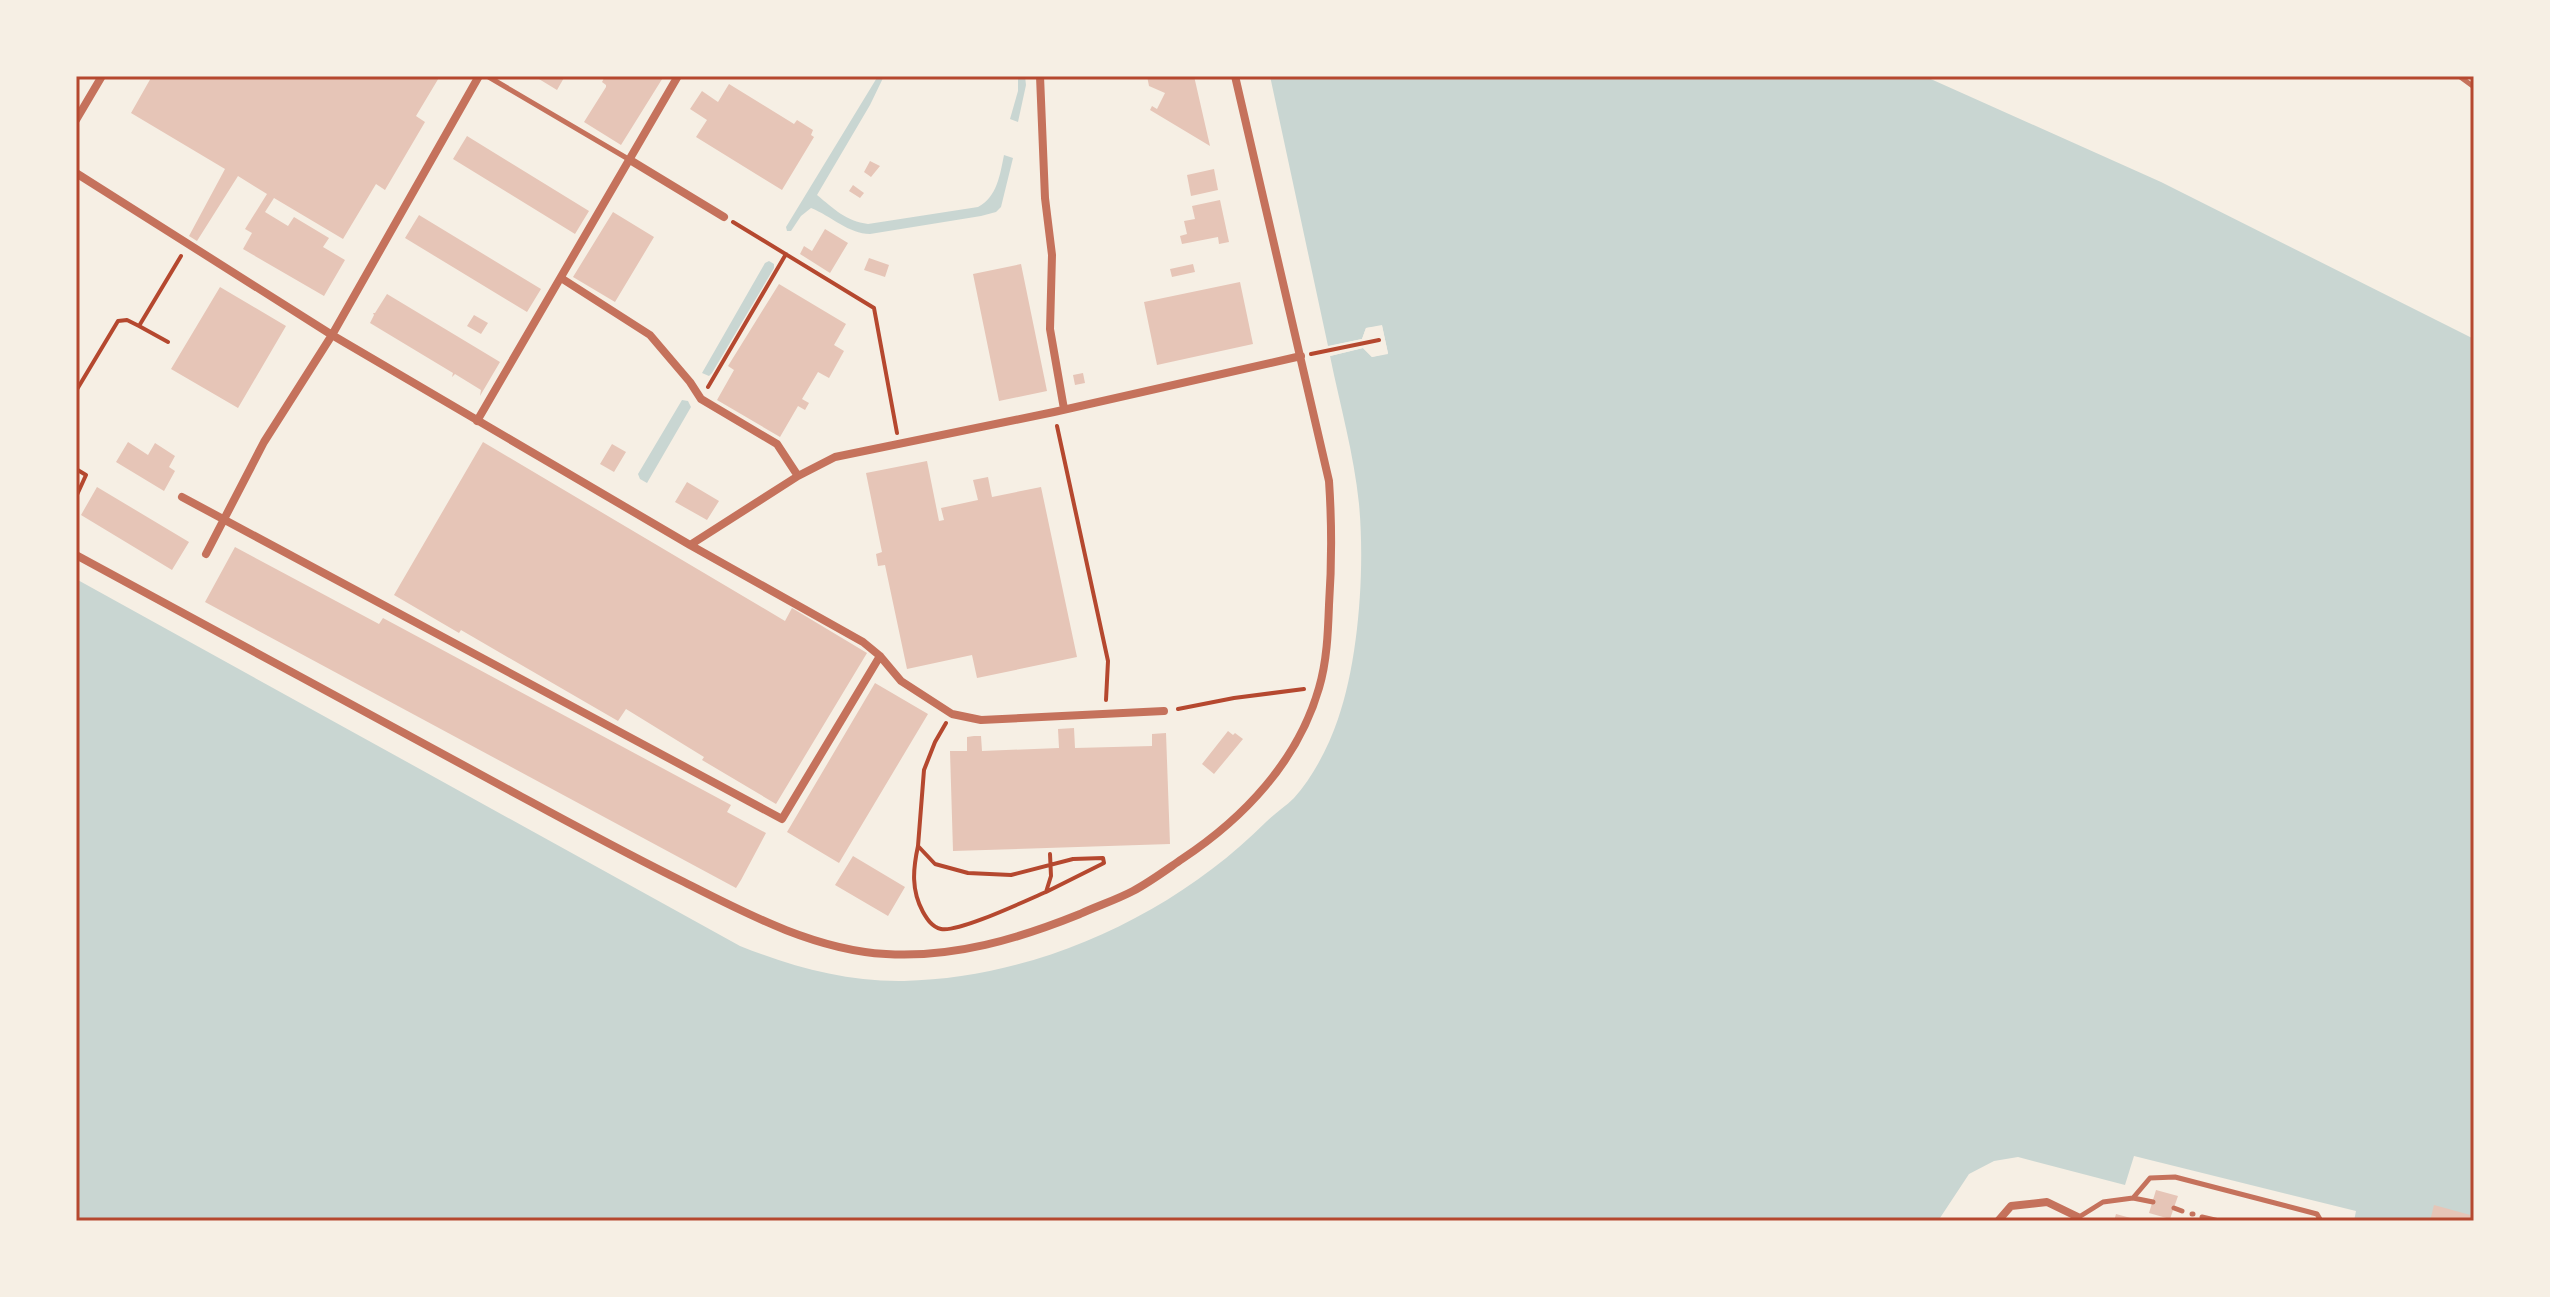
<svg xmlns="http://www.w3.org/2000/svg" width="2550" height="1297" font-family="Rubik,sans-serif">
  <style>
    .water { fill: #c9d6d2 }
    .pier { fill: #f6efe4 }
    .building { fill: #e6c5b7 }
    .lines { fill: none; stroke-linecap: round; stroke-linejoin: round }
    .path { stroke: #b5482f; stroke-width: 4 }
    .service { stroke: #c5725c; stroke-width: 5 }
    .minor { stroke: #c5725c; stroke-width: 8 }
    .neatline { fill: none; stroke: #b5482f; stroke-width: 3 }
  </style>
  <rect width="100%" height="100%" fill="#f6efe4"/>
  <path class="water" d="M878,76H884L870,105L817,195C834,209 846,221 868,224L978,207C997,197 1000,175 1004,155L1013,158L1001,207L996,212L981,216L870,234C849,234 831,216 811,208L801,216L791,231H787L786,227Z
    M1018,76H1025L1026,85L1018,122L1010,119L1018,91Z
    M1270,76H1924L2161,182L2474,339V1221H2354L2356,1211L2134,1156L2125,1185L2018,1157L1994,1161L1969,1174L1938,1221H76V579L740,946C793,967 846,982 904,981C1037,978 1173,915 1266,822C1275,813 1285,807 1294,798C1313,777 1329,746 1338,719C1359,659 1365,568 1359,504C1354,454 1340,405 1330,356L1363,348L1372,357L1388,353L1382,326L1366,328L1362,339L1328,346Z
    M769,261L774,264V268L712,373L709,376L702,373L765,263Z
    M682,400L688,401L691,407L647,483L640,479L638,474Z"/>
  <path class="pier" d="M1382,325L1388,354L1372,357L1363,348L1326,357L1328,352L1362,344L1374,353L1384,351L1379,330L1369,331L1366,341L1326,350L1325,347L1362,339L1366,328Z"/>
  <path class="building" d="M152,76H440L416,116L425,122L385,190L376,184L343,239L274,198L265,212L288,226L294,217L329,238L323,247L345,260L324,296L243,249L252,233L245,229L267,194L238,176L197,241L189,236L225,169L131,113Z
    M534,76H565L557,90Z
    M605,76H664L621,145L584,122L606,87V85L602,82Z
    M1147,76H1194L1210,146L1150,110L1152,106L1157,109L1165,93L1149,86Z
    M729,84L794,124L797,120L813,130L811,135L814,137L782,190L696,137L707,120L690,109L702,91L718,102Z
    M467,136L589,211L575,234L453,159Z
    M870,161L880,166L871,177L864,172Z
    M1214,169L1218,190L1191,196L1187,175Z
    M853,185L864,193L860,198L849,191Z
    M1220,200L1229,242L1219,244L1218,237L1182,244L1180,236L1187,234L1184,221L1195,219L1192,206Z
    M613,212L654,237L615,302L573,277Z
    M419,215L541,289L527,312L405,238Z
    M825,229L848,243L830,273L800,254L804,246L812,251Z
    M869,258L889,265L885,277L864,270Z
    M1021,264L1047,391L999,401L973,274Z
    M1193,264L1195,272L1172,277L1170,269Z
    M1240,282L1253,344L1157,365L1144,302Z
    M779,284L846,324L834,345L844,351L829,378L818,372L802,399L809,403L805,410L798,406L780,437L717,400L734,370L728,366Z
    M220,287L286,326L238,408L171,369Z
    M387,294L500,362L480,396L481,390L455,374L452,377L453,373L370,323L374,315L373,313H375Z
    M474,315L488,323L481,334L467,326Z
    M1083,373L1085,383L1075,385L1073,375Z
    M128,442L148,455L155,443L175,456L169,467L175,471L164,491L116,462Z
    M483,442L785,621L792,608L867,653L776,804L702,760L704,757L626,709L618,721L461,630L459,633L394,595Z
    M612,444L626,452L614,472L600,464Z
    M927,461L939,521L944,520L941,508L978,500L973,480L988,477L992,497L1041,487L1077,657L977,678L972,655L907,669L885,565L878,566L876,554L882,552L866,473Z
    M687,482L719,501L707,520L675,502Z
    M97,487L189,542L172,570L81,515Z
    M235,547L379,624L383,618L731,805L727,812L766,833L741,880L736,888L205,602Z
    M875,683L928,714L839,863L787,832Z
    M1074,728L1075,748L1152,746V734L1166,733L1170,844L953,851L950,751H967V737L974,736H981L982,751L1059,748L1058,729Z
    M1228,731L1233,735L1235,733L1243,739L1214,774L1202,764Z
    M853,856L905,887L888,916L835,885Z
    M2156,1190L2178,1196L2170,1219L2149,1213Z
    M2434,1205L2474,1216V1221H2430Z
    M2116,1214L2138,1220V1221H2114Z"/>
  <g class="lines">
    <path class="path" d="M733,222L874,308L897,433
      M139,326L168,342
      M1311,354L1379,340
      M708,387L786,254
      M76,391L118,321L127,320L139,326L181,256
      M1057,426L1108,661L1106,700
      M76,469L86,475L76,497
      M1178,709L1234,698L1304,689
      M946,723L935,742L924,770L918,846L935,864L968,873L1011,875L1073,859L1103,858L1104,863L1046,892
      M918,846C913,869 911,890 923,912C927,919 932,927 941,929C958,933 1027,900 1046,892L1051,876L1050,854"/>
    <path class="service" d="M487,76L630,160
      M2459,76L2474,87
      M2153,1202L2133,1198L2150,1178L2175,1177L2317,1214L2321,1221
      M2174,1208L2182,1211
      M2192,1214H2193
      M2079,1217L2103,1202L2133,1198
      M2202,1217L2219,1221"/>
    <path class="minor" d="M1040,76L1045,198L1052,255L1050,329L1064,409
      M76,120L102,76
      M630,160L724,217
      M76,173L332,335L690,545L798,476L835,457L1054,412L1301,356
      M561,278L650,335L690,382L701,399L777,444L798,476
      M477,421L678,76
      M182,497L782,819L880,656
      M690,545L863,642L880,656L901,681L952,714L981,720L1164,711
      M206,554L264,442L332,335L479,76
      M76,555C225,636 373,716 522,797C576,826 629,855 684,882C747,914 815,950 886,954C954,958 1018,939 1080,914C1097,906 1116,900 1133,891C1150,882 1166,870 1182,859C1244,818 1298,761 1319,688C1327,661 1328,632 1329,605C1332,561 1332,525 1329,481L1235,76
      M1998,1221L2011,1206L2047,1202L2078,1217L2077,1221"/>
  </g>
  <rect width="2550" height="1297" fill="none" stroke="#f6efe4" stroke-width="156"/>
  <rect x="78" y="78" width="2394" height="1141" class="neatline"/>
</svg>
